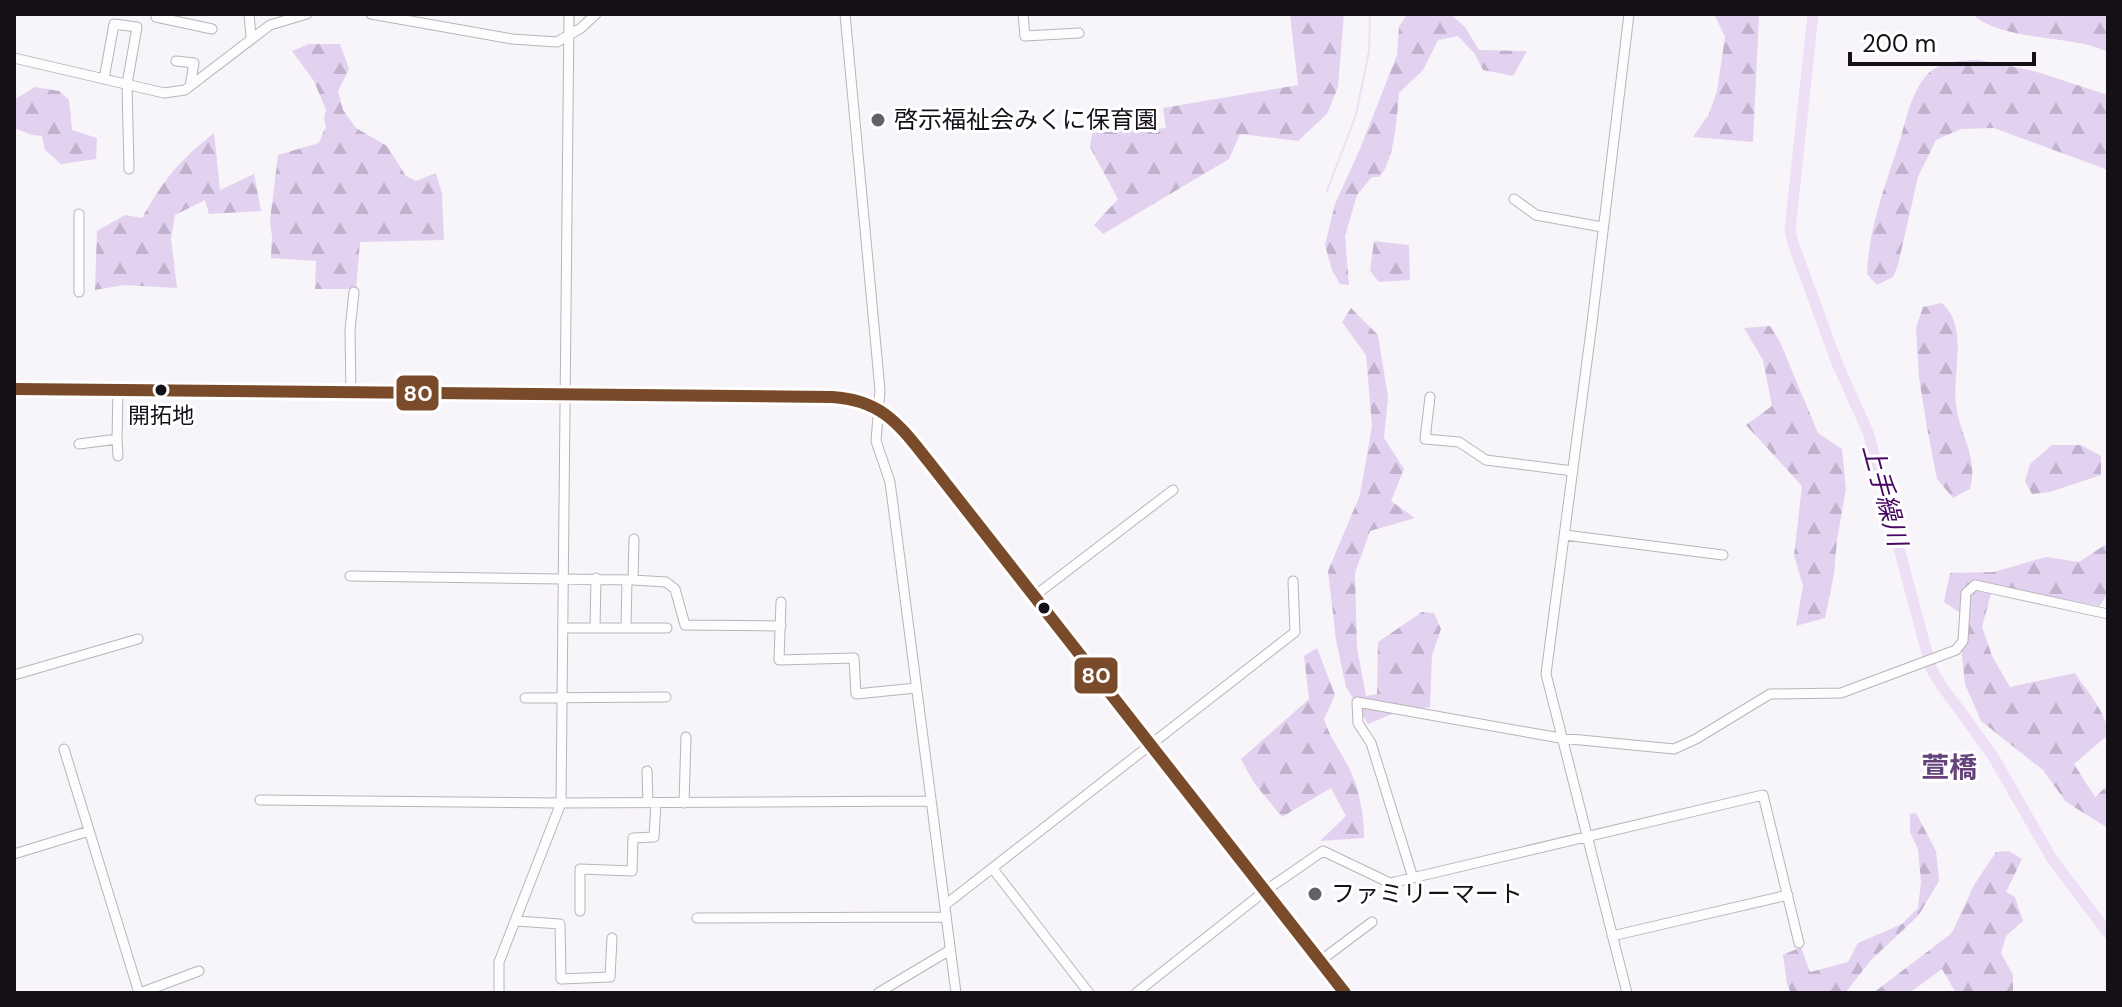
<svg xmlns="http://www.w3.org/2000/svg" width="2122" height="1007" font-family="'DM Sans','Noto Sans JP',sans-serif">
  <style>
    .forest { fill: url(#forest-firs) }
    .lines { fill: none; stroke-linecap: round; stroke-linejoin: round }
    .stream { stroke: #ecdff6; stroke-width: 2 }
    .river { stroke: #ecdff6; stroke-width: 11 }
    .minor-casing { stroke: #b8b4bb; stroke-width: 11 }
    .major-casing { stroke: #b8b4bb; stroke-width: 13 }
    .minor { stroke: #fefdfe; stroke-width: 9 }
    .major { stroke: #fefdfe; stroke-width: 11 }
    .bus-1-casing { stroke: #fff; stroke-width: 18 }
    .bus-1 { stroke: #7a4b2a; stroke-width: 12 }
    .poi-dot { fill: #646067; stroke: #fff; stroke-width: 3 }
    .bus-dot { fill: #151018; stroke: #fff; stroke-width: 3 }
    .labels { text-anchor: middle; stroke-width: 6; stroke-linejoin: round; paint-order: stroke }
    .bus-label { font-size: 22px; fill: #151018; stroke: #fff }
    .poi-label { font-size: 24px; fill: #151018; stroke: #fff; text-anchor: start }
    .water-label { font-size: 26px; font-style: italic; fill: #460663; stroke: #fff }
    .quarter-label { font-size: 28px; font-weight: bold; fill: #65427c; stroke: #fff }
    .line-badge { stroke: #fff; stroke-width: 3 }
    .badge-label { font-size: 22px; text-anchor: middle; font-weight: bold; fill: #fff }
  </style>
  <defs>
    <pattern id="forest-firs" width="22" height="20" patternUnits="userSpaceOnUse" patternTransform="scale(2)"><rect width="22" height="20" fill="#e3d1f0"/><path d="M5 1l3.5 6h-7zM16 11l3.5 6h-7z" fill="#c2b2cd"/></pattern>
  </defs>
  <rect width="100%" height="100%" fill="#f7f4fa"/>
  <path class="forest" d="M1290,14H1344L1338,87L1327,114L1298,141L1240,134L1229,159L1103,234L1094,225L1118,199L1090,147L1092,133L1166,128L1163,108L1298,85Z
    M1407,14H1450L1465,27L1479,50L1527,51L1513,76L1483,70L1475,54L1458,36L1438,40L1423,70L1399,93C1397,115 1395,161 1379,177H1372L1357,195L1345,236L1349,285L1340,284L1332,270L1325,245L1335,204L1360,149L1397,55L1399,27Z
    M1714,14H1759L1753,142L1693,137L1709,114L1717,91L1725,37Z
    M1972,14H2108V52C2068,33 2005,43 1972,14Z
    M309,44H340L349,69L338,91L343,110L356,128L387,146L406,176L416,181L436,173L442,194L444,240L360,242L356,289H315L316,261L271,258L272,237L270,221L278,155L319,143L324,130L326,129L324,117L326,110L314,81L292,51Z
    M1979,60L2034,71L2108,95V170L1994,128L1961,129L1936,140L1918,177L1898,265L1893,277L1877,285L1867,274C1869,227 1885,186 1899,143C1906,121 1911,92 1927,75C1941,60 1961,61 1979,60Z
    M35,87L59,91L69,100L72,130L97,138L96,159L61,164L45,150L42,136L32,135L14,128V100Z
    M214,133L220,190L254,174L261,211L209,214L205,200L175,215L171,239L177,288L124,285L95,290L97,231L125,215L142,218C165,178 177,163 214,133Z
    M1374,241L1409,245L1410,280L1379,282L1370,271Z
    M1942,303C1969,328 1952,371 1956,404C1959,435 1979,456 1970,489L1953,498L1937,479L1927,427L1919,378L1916,328L1923,307Z
    M1351,308L1378,335L1388,397L1384,438L1404,469L1391,501L1415,518L1370,531L1355,573L1357,648L1366,696L1377,694L1378,642L1422,612L1434,613L1441,629L1432,655L1430,707L1392,714L1368,724L1346,687L1336,640L1328,571L1360,495L1372,426L1366,355L1342,322Z
    M1770,326L1780,342L1818,433L1842,449L1846,489L1837,540L1834,574L1825,618L1796,626L1803,586L1794,555L1802,486L1746,425L1772,406L1763,360L1744,328Z
    M2052,445H2081L2101,456V475L2050,492L2032,494L2025,481L2030,464Z
    M2108,543V592L2100,606L2047,596L1992,590L1982,627L1992,656L2010,687L2075,673C2086,690 2108,714 2108,735L2074,764L2095,797L2108,785V828L2066,802L2043,770L1981,721L1965,684L1960,636L1965,616L1944,602L1950,573L1994,572L2046,557L2079,562Z
    M1317,648L1335,695L1324,719C1329,736 1339,749 1347,764C1359,785 1364,814 1364,838L1320,841L1346,816L1331,788L1282,817L1254,783L1241,759L1309,699L1304,656Z
    M1916,813L1936,851L1939,881L1918,916L1871,960L1845,993H1791L1787,984L1783,955L1801,947L1810,972L1848,962L1858,943L1902,924L1918,908L1921,882L1918,849L1910,832V814Z
    M2009,851L2022,859L2006,892L2015,897L2023,921L2006,936L2001,953L2013,975V993H1956L1942,969L1909,993H1873L1952,933L1974,885L1996,852Z"/>
  <g class="lines">
    <path class="stream" d="M1327,191L1356,115L1369,51L1370,14"/>
    <path class="river" d="M1813,14L1790,230L1793,243L1837,363L1868,432L1931,668L1941,685L1991,753L2052,859L2108,933"/>
    <g class="minor-casing">
      <path id="minor" d="M157,14L156,17L212,29
        M249,14L251,37
        M371,14L512,39L557,42L581,28L596,14
        M845,14L880,390L876,441L890,482L956,993
        M1023,14L1025,36L1079,33
        M14,58L164,93L185,90L270,25L307,14
        M176,61L194,63L190,86
        M104,79L114,24L137,27L127,84L129,169
        M1514,199L1536,215L1602,227
        M79,292V214
        M351,393L350,330L354,292
        M1430,397L1425,439L1459,442L1486,460L1573,471
        M117,439L118,391
        M79,444L117,439L118,456
        M1565,535L1723,555
        M350,576L633,580L634,539
        M633,580L666,582L675,589L685,625L781,626
        M1033,597L1173,490
        M781,602L779,660L854,658L856,694L916,688
        M564,628H667
        M595,628L596,578
        M626,628L627,580
        M14,675L138,639
        M525,698L666,697
        M64,749L139,993
        M647,771L648,803
        M260,800L561,803L930,801
        M684,803L686,737
        M14,854L89,831
        M993,869L1089,993
        M1413,878L1371,743L1358,723L1357,702L1560,738L1674,749L1696,739L1770,694L1841,693L1956,650L1963,641L1966,593L1975,585L2108,614
        M945,905L1295,632L1293,581
        M580,911V869L632,871L633,838L654,837L656,803
        M697,918L946,917
        M516,921L560,924L561,979L610,977L612,938
        M1612,936L1788,895
        M1320,961L1372,922
        M140,993L199,971
        M499,993V962L561,803L569,14
        M878,993L950,950
        M1136,993L1265,891L1323,851L1390,883L1395,882L1763,795L1799,943
        M1627,993L1546,674L1592,323L1629,14"/>
    </g>
    <g class="major-casing">
      <path id="major" d="M14,389L832,397C883,400 900,426 929,462L1345,993"/>
    </g>
    <use href="#minor" class="minor"/>
    <use href="#major" class="major"/>
    <g class="bus-1-casing">
      <path id="bus-1" d="M14,389L832,397C883,400 900,426 929,462L1345,993"/>
    </g>
    <use href="#bus-1" class="bus-1"/>
  </g>
  <g class="poi-dot">
    <circle cx="878" cy="120" r="8"/>
    <circle cx="1315" cy="894" r="8"/>
  </g>
  <g class="bus-dot">
    <circle cx="161" cy="390" r="7"/>
    <circle cx="1044" cy="608" r="7"/>
  </g>
  <g class="labels">
    <g class="bus-label">
      <text x="161" y="423">開拓地</text>
    </g>
    <g class="poi-label">
      <text x="894" y="128">啓示福祉会みくに保育園</text>
      <text x="1331" y="902">ファミリーマート</text>
    </g>
    <g class="water-label">
      <text transform="translate(1885 495) rotate(75)" y="9">上手繰川</text>
    </g>
    <g class="quarter-label">
      <text x="1949" y="777">萱橋</text>
    </g>
  </g>
  <g class="line-badge">
    <rect x="395" y="374" width="45" height="38" rx="8" fill="#7a4b2a"/>
    <rect x="1073" y="656" width="46" height="39" rx="8" fill="#7a4b2a"/>
  </g>
  <g class="badge-label">
    <text x="418" y="401">80</text>
    <text x="1096" y="683">80</text>
  </g>
  <rect width="2122" height="1007" fill="none" stroke="#151018" stroke-width="32"/>
  <path d="M1850 52v12h184v-12" fill="none" stroke="#151018" stroke-width="4"/>
  <text x="1862" y="52" font-size="24" fill="#151018" stroke="#ffffff" stroke-width="6" paint-order="stroke">200 m</text>
</svg>
